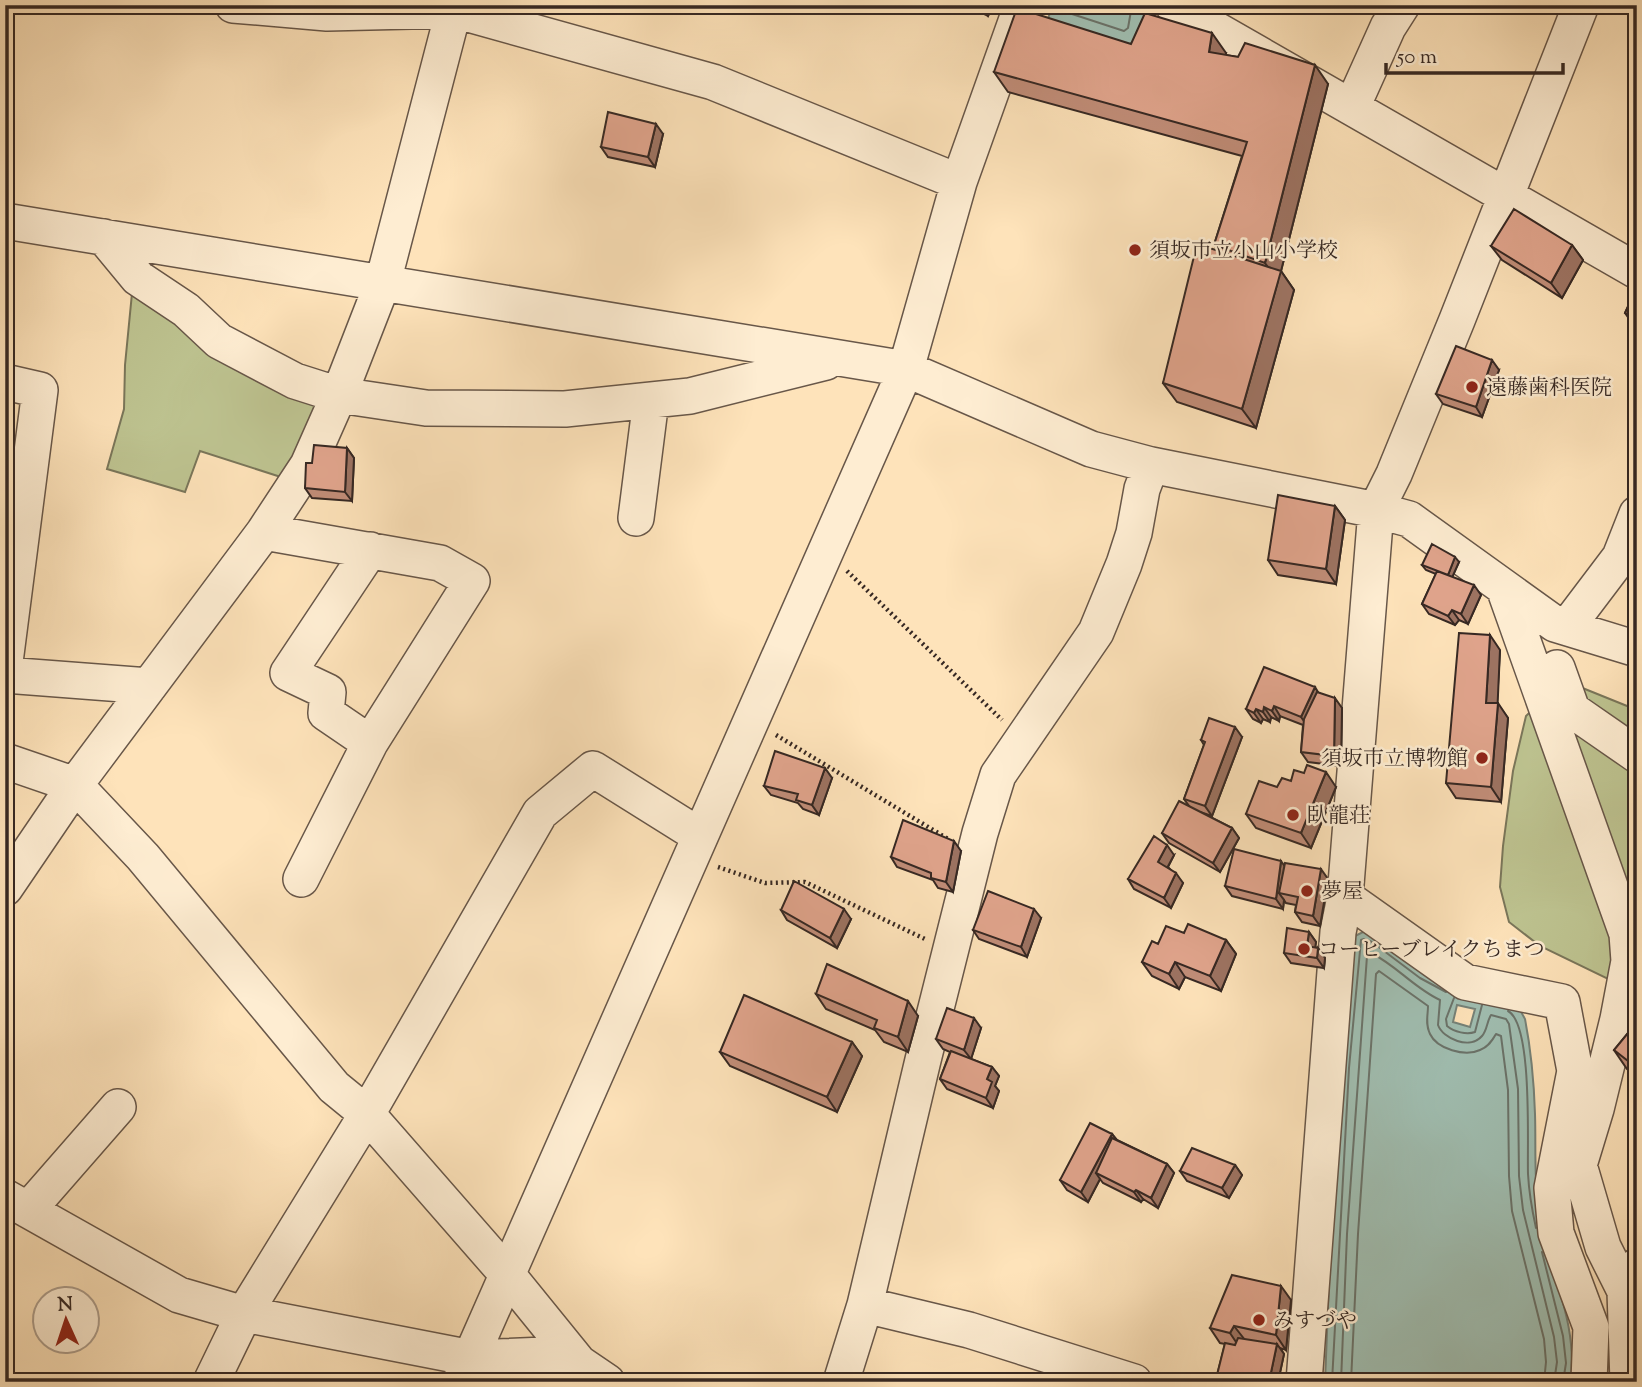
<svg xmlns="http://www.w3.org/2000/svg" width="1642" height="1387" font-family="'Sorts Mill Goudy','Noto Serif JP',serif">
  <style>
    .green { fill: #bec491; stroke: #7a765a; stroke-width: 2 }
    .water { fill: #a0beb1; stroke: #768278; stroke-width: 2; fill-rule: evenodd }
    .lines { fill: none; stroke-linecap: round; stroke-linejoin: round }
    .shore { stroke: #6b736a; stroke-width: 2 }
    .minor-casing { stroke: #685749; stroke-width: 38 }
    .path { stroke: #362823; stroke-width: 4.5; stroke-dasharray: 2 3.5; stroke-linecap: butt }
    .minor { stroke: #feedd2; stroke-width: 35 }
    .wall { fill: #c18d78; stroke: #362823; stroke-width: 2 }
    .shaded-wall { fill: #9d7362; stroke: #362823; stroke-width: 2 }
    .building { fill: #e0a48c; stroke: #362823; stroke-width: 2 }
    .poi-dot { fill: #8f2418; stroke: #feedd2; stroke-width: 2.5 }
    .labels { text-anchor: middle; stroke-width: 5; stroke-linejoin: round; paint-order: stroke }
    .poi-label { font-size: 21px; fill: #362823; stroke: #feedd2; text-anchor: start }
  </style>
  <rect width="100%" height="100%" fill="#fee3ba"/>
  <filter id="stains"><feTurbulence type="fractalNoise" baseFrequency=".00286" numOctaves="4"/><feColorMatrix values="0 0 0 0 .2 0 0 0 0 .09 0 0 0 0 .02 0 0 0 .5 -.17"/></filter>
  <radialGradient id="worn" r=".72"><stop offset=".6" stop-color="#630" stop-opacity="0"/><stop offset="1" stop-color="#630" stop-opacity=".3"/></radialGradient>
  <path class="green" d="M133,283L325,399L287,479L200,451L185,492L107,469L124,409L125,365Z
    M1580,687L1637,710V993L1540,946L1509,922L1500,887L1503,846L1513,771L1526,716L1552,691Z"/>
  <path class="water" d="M1052,5H1148L1139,52L1047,23Z
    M1365,931L1520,1010L1525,1019C1531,1050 1534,1082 1535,1114C1536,1144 1534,1174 1538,1205C1545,1263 1580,1322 1570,1382H1325L1331,1233L1355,936ZM1457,1005L1475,1009L1470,1027L1453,1022Z"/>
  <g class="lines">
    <path class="shore" d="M1067,5L1069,13L1124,31L1128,28L1132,5
      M1454,998L1446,1019L1447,1026C1454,1032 1467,1035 1475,1032L1482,1005
      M1508,1011C1533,1024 1527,1145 1528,1174C1529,1193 1532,1210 1536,1228
      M1542,1252L1563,1336L1566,1363L1563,1382
      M1332,1382L1349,1068L1361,940L1364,939L1372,942L1420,978L1446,992
      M1341,1382L1347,1234L1367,956L1371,953C1396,965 1414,988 1440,1000L1438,1025C1443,1039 1470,1050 1482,1036C1487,1031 1487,1021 1491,1015L1506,1019L1509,1024L1518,1089L1519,1176L1523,1210L1554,1337L1557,1362L1554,1382
      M1351,1382L1358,1234L1376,974L1379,971L1428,1006C1428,1015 1425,1024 1430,1034C1437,1049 1465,1057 1480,1050C1488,1047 1492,1041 1496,1034L1501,1036L1508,1090L1509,1176L1512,1211L1544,1339L1546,1362L1544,1382"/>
    <g class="minor-casing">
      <path id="minor" d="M233,5L327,13L454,10L713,82L959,182
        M1173,5L1637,271
        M1352,107L1388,27L1402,5
        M5,221L906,369L1091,449L1151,465L1376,510L1409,519L1555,624L1637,649
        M104,237L138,278L186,310L219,341L295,381L339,395L426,408L565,409L690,396L826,362
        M5,382L40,390L5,662
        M636,518L651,400
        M264,532L440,563L472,581L370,743L326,713L328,692L288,673L370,550
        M1504,588L1627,934L1629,961L1618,1019L1596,1109L1579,1165L1603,1247L1625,1291L1637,1266
        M1567,627L1620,557L1637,514
        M1557,668L1572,710L1637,755
        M5,675L149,686
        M5,761L75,785L143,857L334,1087L367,1114L506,1273L579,1363L607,1382
        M301,879L370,743
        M5,888L75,785L264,532L308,465L339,395L383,282L455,5
        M1345,897L1465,982L1562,1002L1575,1071L1552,1188L1556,1233L1591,1327L1589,1382
        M5,1197L179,1295L244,1314L471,1358L545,1355L579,1363
        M28,1210L118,1107
        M1625,1291L1628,1382
        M865,1305L969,1330L1134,1382
        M211,1382L244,1314L367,1114L540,813L593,769L700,836
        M460,1382L906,369L959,182L1022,5
        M841,1382L865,1305L923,1060L980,833L998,775L1096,632L1124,564L1134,533L1142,489L1151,465
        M1304,1382L1338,932L1345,897L1376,510L1394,474L1457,320L1581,5"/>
    </g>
    <path class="path" d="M847,571L1002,720
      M776,735L948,839
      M718,867L765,883L805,882L925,939"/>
    <use href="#minor" class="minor"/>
  </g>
  <path class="wall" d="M966,5H993L988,16Z
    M1131,44L1226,53L1225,55L1238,57L1328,84L1281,271L1294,290L1256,428L1177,402L1163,383L1219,251L1214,245L1242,156L1008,92L994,72Z
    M663,134L655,167L608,157L601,147Z
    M1572,245L1583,260L1562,298L1502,260L1491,246Z
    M1637,287V326L1632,323L1625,313Z
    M1499,370L1482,417L1443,404L1436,394Z
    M347,448L354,458L352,501L312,498L305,488L312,463Z
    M1335,506L1345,520L1336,584L1278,575L1268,560Z
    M1459,562L1452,577L1481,595L1468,624L1459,620L1455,625L1429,614L1422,604L1436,574L1426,570L1422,565Z
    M1500,650L1497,703L1508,718L1501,802L1456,798L1446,783Z
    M1318,693L1342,708L1341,766L1308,762L1301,752L1303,725L1280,716L1279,721L1271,717L1270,722L1263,719L1261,723L1253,719L1246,709Z
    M1242,737L1212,816L1200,812L1232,828L1239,838L1220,872L1169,843L1162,833L1189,806L1184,799L1204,745L1201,740Z
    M832,778L819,815L803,809L798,803L771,795L764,786Z
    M1291,781L1336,787L1311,848L1256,828L1246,814L1277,787Z
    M961,851L953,892L938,888L933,880L897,867L891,857Z
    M1174,855L1168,867L1183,883L1171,908L1134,889L1128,879Z
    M1284,866L1328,879L1320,926L1302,922L1295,912L1296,905L1286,903L1284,900L1283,909L1232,896L1225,886Z
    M781,910L851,919L837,948L787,920Z
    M1041,918L1027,957L979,939L973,930Z
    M1309,932L1316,942L1315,947L1318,948L1325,958L1324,968L1291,963L1284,953Z
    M1184,933L1226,940L1236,954L1221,991L1185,977L1179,989L1152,976L1142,962L1158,944Z
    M816,994L918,1016L908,1052L884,1042L875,1030L826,1009Z
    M1637,1022V1076L1627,1069L1614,1050Z
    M981,1028L971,1059L992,1067L999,1076L995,1086L999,1091L993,1108L947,1089L940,1079L950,1052L943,1049L936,1039Z
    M852,1042L862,1056L837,1112L730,1066L720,1052Z
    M1112,1134L1117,1140L1167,1164L1174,1173L1158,1208L1143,1199L1141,1202L1103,1183L1100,1179L1088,1202L1067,1190L1060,1180Z
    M1235,1165L1242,1175L1229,1198L1187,1181L1180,1171Z
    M1291,1300L1286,1350L1280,1348L1284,1354L1278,1382H1218L1216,1379L1225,1344L1220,1343L1210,1328Z"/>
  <path class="shaded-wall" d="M980,5H993L988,16Z
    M1212,33L1226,53L1223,72L1209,52Z
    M1315,65L1328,84L1281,271L1294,290L1256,428L1242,409L1278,281L1265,263Z
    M656,124L663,134L655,167L648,157Z
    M1572,245L1583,260L1562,298L1551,283Z
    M1492,360L1499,370L1482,417L1476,407Z
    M347,448L354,458L352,501L345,492Z
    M1335,506L1345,520L1336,584L1326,569Z
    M1455,557L1459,562L1451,580L1448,575Z
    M1474,585L1481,595L1468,624L1461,614Z
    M1452,610L1459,620L1455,625L1448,616Z
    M1490,635L1500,650L1497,717L1486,703Z
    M1315,687L1321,697L1308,727L1301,717Z
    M1335,698L1342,708L1341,766L1334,756Z
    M1498,703L1508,718L1501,802L1491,787Z
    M1274,706L1280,716L1279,721L1272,711Z
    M1264,707L1271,717L1270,722L1263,712Z
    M1256,709L1263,719L1261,723L1254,713Z
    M1235,727L1242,737L1212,816L1205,806Z
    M825,768L832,778L819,815L812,805Z
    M1326,772L1336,787L1311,848L1301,833Z
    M1232,828L1239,838L1220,872L1213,863Z
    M954,841L961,851L953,892L946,882Z
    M1167,845L1174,855L1165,872L1158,862Z
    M1281,861L1288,871L1279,893L1284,900L1283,909L1276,899Z
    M1321,869L1328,879L1320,926L1313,916Z
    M1176,873L1183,883L1171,908L1164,898Z
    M844,909L851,919L837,948L830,938Z
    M1034,909L1041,918L1027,957L1021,947Z
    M1309,932L1316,942L1314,956L1307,946Z
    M1226,940L1236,954L1221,991L1210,976Z
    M1318,948L1325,958L1324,968L1317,958Z
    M1175,962L1185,977L1179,989L1169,974Z
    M908,1001L918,1016L908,1052L898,1037Z
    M974,1018L981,1028L971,1059L964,1050Z
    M852,1042L862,1056L837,1112L827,1097Z
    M992,1067L999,1076L995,1086L999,1091L993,1108L986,1098L987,1079Z
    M1112,1134L1119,1144L1096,1173L1100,1179L1088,1202L1081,1192Z
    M1167,1164L1174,1173L1158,1208L1151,1198Z
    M1235,1165L1242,1175L1229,1198L1222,1188Z
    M1136,1190L1143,1199L1141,1202L1134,1192Z
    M1281,1286L1291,1300L1286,1350L1276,1335Z
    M1234,1326L1245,1340L1240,1348L1230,1333Z
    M1277,1344L1284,1354L1278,1382H1269Z"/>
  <path class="building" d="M1017,8L1131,44L1145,13L1212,33L1209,52L1238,57L1245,43L1315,65L1265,263L1214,245L1247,142L994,72Z
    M608,112L656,124L648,157L601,147Z
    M1514,209L1572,245L1551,283L1491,246Z
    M1197,244L1281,271L1242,409L1163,383Z
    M1637,287V319L1625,313Z
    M1456,346L1492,360L1476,407L1436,394Z
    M314,445L347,448L345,492L305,488L306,463H312Z
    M1278,495L1335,506L1326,569L1268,560Z
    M1432,544L1455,557L1448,575L1422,565Z
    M1437,571L1474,585L1461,614L1452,610L1448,616L1422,604Z
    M1459,633L1490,635L1486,703H1498L1491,787L1446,783Z
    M1264,667L1315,687L1301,717L1274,706L1272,711L1264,707L1263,712L1256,709L1254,713L1246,709Z
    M1317,692L1335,698L1334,756L1301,752L1304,719Z
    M1209,718L1235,727L1205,806L1184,799L1205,742L1201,740Z
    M775,751L825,768L812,805L796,800L798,794L764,786Z
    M1307,765L1326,772L1301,833L1246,814L1259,781L1277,787L1282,778L1291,781L1294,770L1304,773Z
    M1179,801L1232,828L1213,863L1162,833Z
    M903,820L954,841L946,882L931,878V873L891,857Z
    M1154,836L1167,845L1158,862L1176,873L1164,898L1128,879Z
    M1234,849L1281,861L1276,899L1225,886Z
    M1285,863L1321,869L1313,916L1295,912L1298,897L1279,893Z
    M794,881L844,909L830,938L781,910Z
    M988,891L1034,909L1021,947L973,930Z
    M1188,924L1226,940L1210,976L1175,962L1169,974L1142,962L1152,941L1158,944L1166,926L1184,933Z
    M1287,928L1309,932L1307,946L1318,948L1317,958L1284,953Z
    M827,964L908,1001L898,1037L874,1028L877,1020L816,994Z
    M744,995L852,1042L827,1097L720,1052Z
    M947,1008L974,1018L964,1050L936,1039Z
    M1637,1022V1068L1614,1050Z
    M951,1051L992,1067L987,1079L992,1082L986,1098L940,1079Z
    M1090,1123L1112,1134L1081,1192L1060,1180Z
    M1112,1138L1167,1164L1151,1198L1136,1190L1134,1192L1096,1173Z
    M1192,1148L1235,1165L1222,1188L1180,1171Z
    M1232,1275L1281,1286L1276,1335L1234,1326L1230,1333L1210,1328Z
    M1238,1338L1277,1344L1269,1382H1227L1216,1379L1225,1343L1235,1345Z"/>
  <g class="poi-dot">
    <circle cx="1135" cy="250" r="7"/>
    <circle cx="1472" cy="387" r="7"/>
    <circle cx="1482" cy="758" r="7"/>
    <circle cx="1293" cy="815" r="7"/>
    <circle cx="1307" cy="891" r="7"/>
    <circle cx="1304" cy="949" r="7"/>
    <circle cx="1259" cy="1320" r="7"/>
  </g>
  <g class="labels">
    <g class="poi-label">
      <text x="1149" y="257">須坂市立小山小学校</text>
      <text x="1486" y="394">遠藤歯科医院</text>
      <text x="1468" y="765" text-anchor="end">須坂市立博物館</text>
      <text x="1307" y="822">臥龍荘</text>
      <text x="1321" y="898">夢屋</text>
      <text x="1318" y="956">コーヒーブレイクちまつ</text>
      <text x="1273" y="1327">みすづや</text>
    </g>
  </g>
  <rect width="1642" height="1387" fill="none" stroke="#fee3ba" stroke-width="28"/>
  <rect x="7" y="7" width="1628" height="1373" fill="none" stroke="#362823" stroke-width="3.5"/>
  <rect x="14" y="14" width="1614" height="1359" fill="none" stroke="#362823" stroke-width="2"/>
  <g transform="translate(66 1320) rotate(357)"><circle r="33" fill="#feedd2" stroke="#ae9e8c" stroke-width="2"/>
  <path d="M0-5L12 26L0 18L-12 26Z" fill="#8f2418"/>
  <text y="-10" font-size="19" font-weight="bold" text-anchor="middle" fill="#362823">N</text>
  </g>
  <path d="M1386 63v10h177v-10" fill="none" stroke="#362823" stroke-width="3.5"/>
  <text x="1397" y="63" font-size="21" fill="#362823" stroke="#feedd2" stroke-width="5" paint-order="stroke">50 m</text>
  <rect width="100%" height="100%" filter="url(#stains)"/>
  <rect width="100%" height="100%" fill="url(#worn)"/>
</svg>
